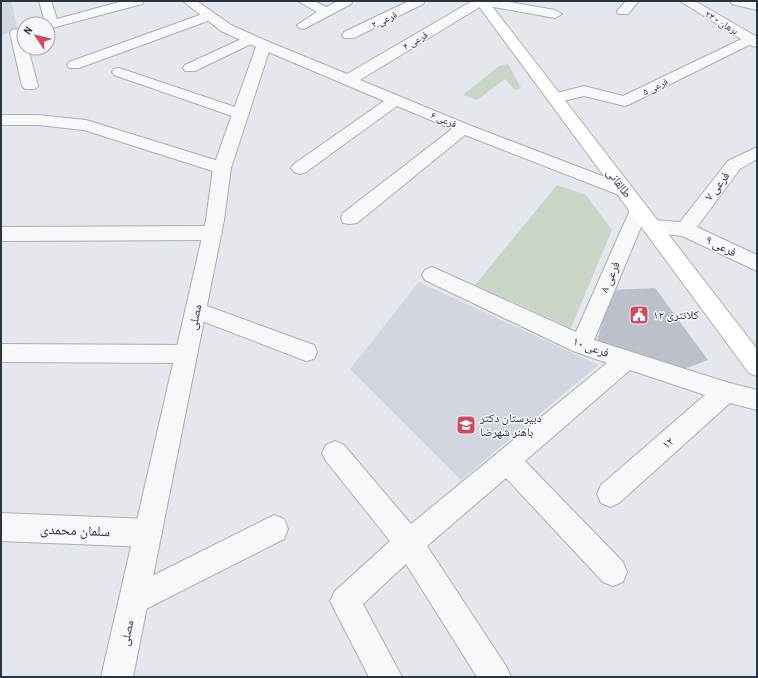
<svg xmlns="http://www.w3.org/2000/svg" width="758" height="678" font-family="'Archivo Narrow','Noto Naskh Arabic',sans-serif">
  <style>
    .built { fill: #d2d6de }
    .green { fill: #c9d6c5 }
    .building { fill: #bbc0ca }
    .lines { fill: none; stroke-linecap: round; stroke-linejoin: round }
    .minor-casing { stroke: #a9aeb7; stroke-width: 2 }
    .tertiary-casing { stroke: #a9aeb7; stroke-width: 2 }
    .secondary-casing { stroke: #a9aeb7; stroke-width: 2 }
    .minor { fill: #f7f8fa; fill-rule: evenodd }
    .tertiary { fill: #f7f8fa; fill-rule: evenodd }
    .secondary { fill: #fff; fill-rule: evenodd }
    .labels { text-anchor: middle; stroke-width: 3; stroke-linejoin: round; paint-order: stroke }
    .far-street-label { font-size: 10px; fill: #2b3445; stroke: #f4f6f9 }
    .street-label { font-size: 12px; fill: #2b3445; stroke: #f4f6f9 }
    .poi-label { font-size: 12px; fill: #2b3445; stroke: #f4f6f9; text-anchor: start }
    .near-street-label { font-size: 14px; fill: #2b3445; stroke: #f4f6f9 }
  </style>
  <rect width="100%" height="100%" fill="#e4e7ec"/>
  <path class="built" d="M1,1H11L18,30L1,35Z
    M419,282L598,365L461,480L350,369Z"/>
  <path class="green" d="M508,64L521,88L515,90L505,79L477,100L463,95L499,66Z
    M557,185L586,195L612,230L571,328L475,285Z"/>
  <path class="building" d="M655,288L708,360L684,369L597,341L611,290Z"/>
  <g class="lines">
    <g class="minor-casing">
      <path id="minor" d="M39,1H51L57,19L123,1H144L142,4L48,29V24H42L45,22Z
        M298,1H314L326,7L338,1H353L351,4L304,29L299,28L297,25L317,12Z
        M409,1H425L423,4L354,38H344L342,35L344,32Z
        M472,1H503L555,10L562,14L555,18L483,5L360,80L469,125L631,187L634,191L631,195L625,197L619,195L465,135L357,223L350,224L343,223L341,218L343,213L452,129L397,106L306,172L300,174L294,172L291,168L294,164L384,101L259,48L257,45L259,42H269L347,74Z
        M626,1H639L628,14H618L617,11Z
        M730,1L757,2V10L732,4Z
        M208,12L213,13L215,16L213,19L79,68H69L67,65L69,62Z
        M17,29L22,30L24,34V48H28L38,86L35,89H25L22,86L10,33L12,30Z
        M250,35L255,36L257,39L255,42L195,71H185L183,68L185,65Z
        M750,35L755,36L757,39L755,42L630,104L625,106L584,96L554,103L549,101L546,98L549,95L584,86L623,96Z
        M119,68L247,111L249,114L247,117H235L114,75L112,72L114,69Z
        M1,115H38L86,120L228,164L231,168L228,172L222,174L84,130L38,125H1Z
        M757,147V159L740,169L697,227L757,255V271L682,236L645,232L643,227L645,222L652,220L680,222L728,161Z
        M639,204L646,206L648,210L594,340L726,382L757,390V410L730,403L619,503L610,507L601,503L597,494L601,485L705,395L630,370L525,461L623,562L627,572L623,582L613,586L603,582L506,478L427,546L506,666L511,677H477L406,564L363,604L402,677H369L330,601L335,591L390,541L326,461L322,453L326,445L335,441L344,445L411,524L607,363L573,351L425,280L422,275L425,270L432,267L439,270L576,332L630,210L632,206Z
        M212,226L219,228L222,233L219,238L212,240L1,241V227Z
        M196,302L314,345L317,352L314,359L306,361L189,316L185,310L189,304Z
        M1,344L186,345L194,347L197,354L194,361L186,363L1,362Z
        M1,513L148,519L158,523L162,533L158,543L148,547L1,541Z
        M274,515L284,519L288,529L284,539L144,610L134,615L124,610L119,600L124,590Z"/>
    </g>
    <g class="tertiary-casing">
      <path id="tertiary" d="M183,1H197L231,25L269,42L271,45L231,168L224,220L133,677H101L206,220L213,168L256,47L221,31Z
        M680,1H695L757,37V47L752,46Z"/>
    </g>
    <g class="secondary-casing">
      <path id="secondary" d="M475,1H488L757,349V376L749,373Z"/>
    </g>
    <use href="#minor" class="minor"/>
    <use href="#tertiary" class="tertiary"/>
    <use href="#secondary" class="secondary"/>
  </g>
  <defs>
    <g id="civic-square" transform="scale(1)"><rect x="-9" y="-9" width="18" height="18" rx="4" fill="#d1495b" stroke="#f4f6f9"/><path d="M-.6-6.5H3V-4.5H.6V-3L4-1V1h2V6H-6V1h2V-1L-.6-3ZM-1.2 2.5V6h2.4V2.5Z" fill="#fff"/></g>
    <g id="school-square" transform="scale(1)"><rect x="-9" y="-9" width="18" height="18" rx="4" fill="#d1495b" stroke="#f4f6f9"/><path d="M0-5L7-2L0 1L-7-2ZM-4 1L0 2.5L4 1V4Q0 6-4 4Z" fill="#fff"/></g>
  </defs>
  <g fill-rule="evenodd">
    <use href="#civic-square" x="639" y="315"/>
    <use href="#school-square" x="466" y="425"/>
  </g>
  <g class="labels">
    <g class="far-street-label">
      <text transform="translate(384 19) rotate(-25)" y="4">فرعی ۲</text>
      <text transform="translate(722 22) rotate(31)" y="4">۲۴ - برهان</text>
      <text transform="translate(415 40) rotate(-31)" y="4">فرعی ۴</text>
      <text transform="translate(655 86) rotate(-26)" y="4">فرعی ۵</text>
      <text transform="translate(444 119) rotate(23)" y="4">فرعی ۶</text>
    </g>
    <g class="street-label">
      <text transform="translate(619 183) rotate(53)" y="4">طالقانی</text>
      <text transform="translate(717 186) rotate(-52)" y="4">فرعی ۷</text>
      <text transform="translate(721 246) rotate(26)" y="4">فرعی ۹</text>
      <text transform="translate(610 277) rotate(-67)" y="4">فرعی ۸</text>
      <text transform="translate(195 317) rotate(-78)" y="4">مصلی</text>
      <text transform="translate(591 347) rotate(20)" y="4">فرعی ۱۰</text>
      <text transform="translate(668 443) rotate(-41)" y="4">۱۲</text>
      <text transform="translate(127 633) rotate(-78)" y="4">مصلی</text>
    </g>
    <g class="poi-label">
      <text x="653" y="319">کلانتری ۱۲</text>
      <text x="480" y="422">دبیرستان دکتر<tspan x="480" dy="14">باهنر شهرضا</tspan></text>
    </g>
    <g class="near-street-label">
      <text transform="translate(75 530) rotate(2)" y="5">سلمان محمدی</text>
    </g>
  </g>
  <rect width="758" height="678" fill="none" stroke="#2b3445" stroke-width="4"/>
  <g transform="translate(36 36) rotate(305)"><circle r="19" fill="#f4f6f9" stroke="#a4a8b1"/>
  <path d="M0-3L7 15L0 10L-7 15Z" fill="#d1495b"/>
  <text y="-6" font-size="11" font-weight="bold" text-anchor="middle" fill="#2b3445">N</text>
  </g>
</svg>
